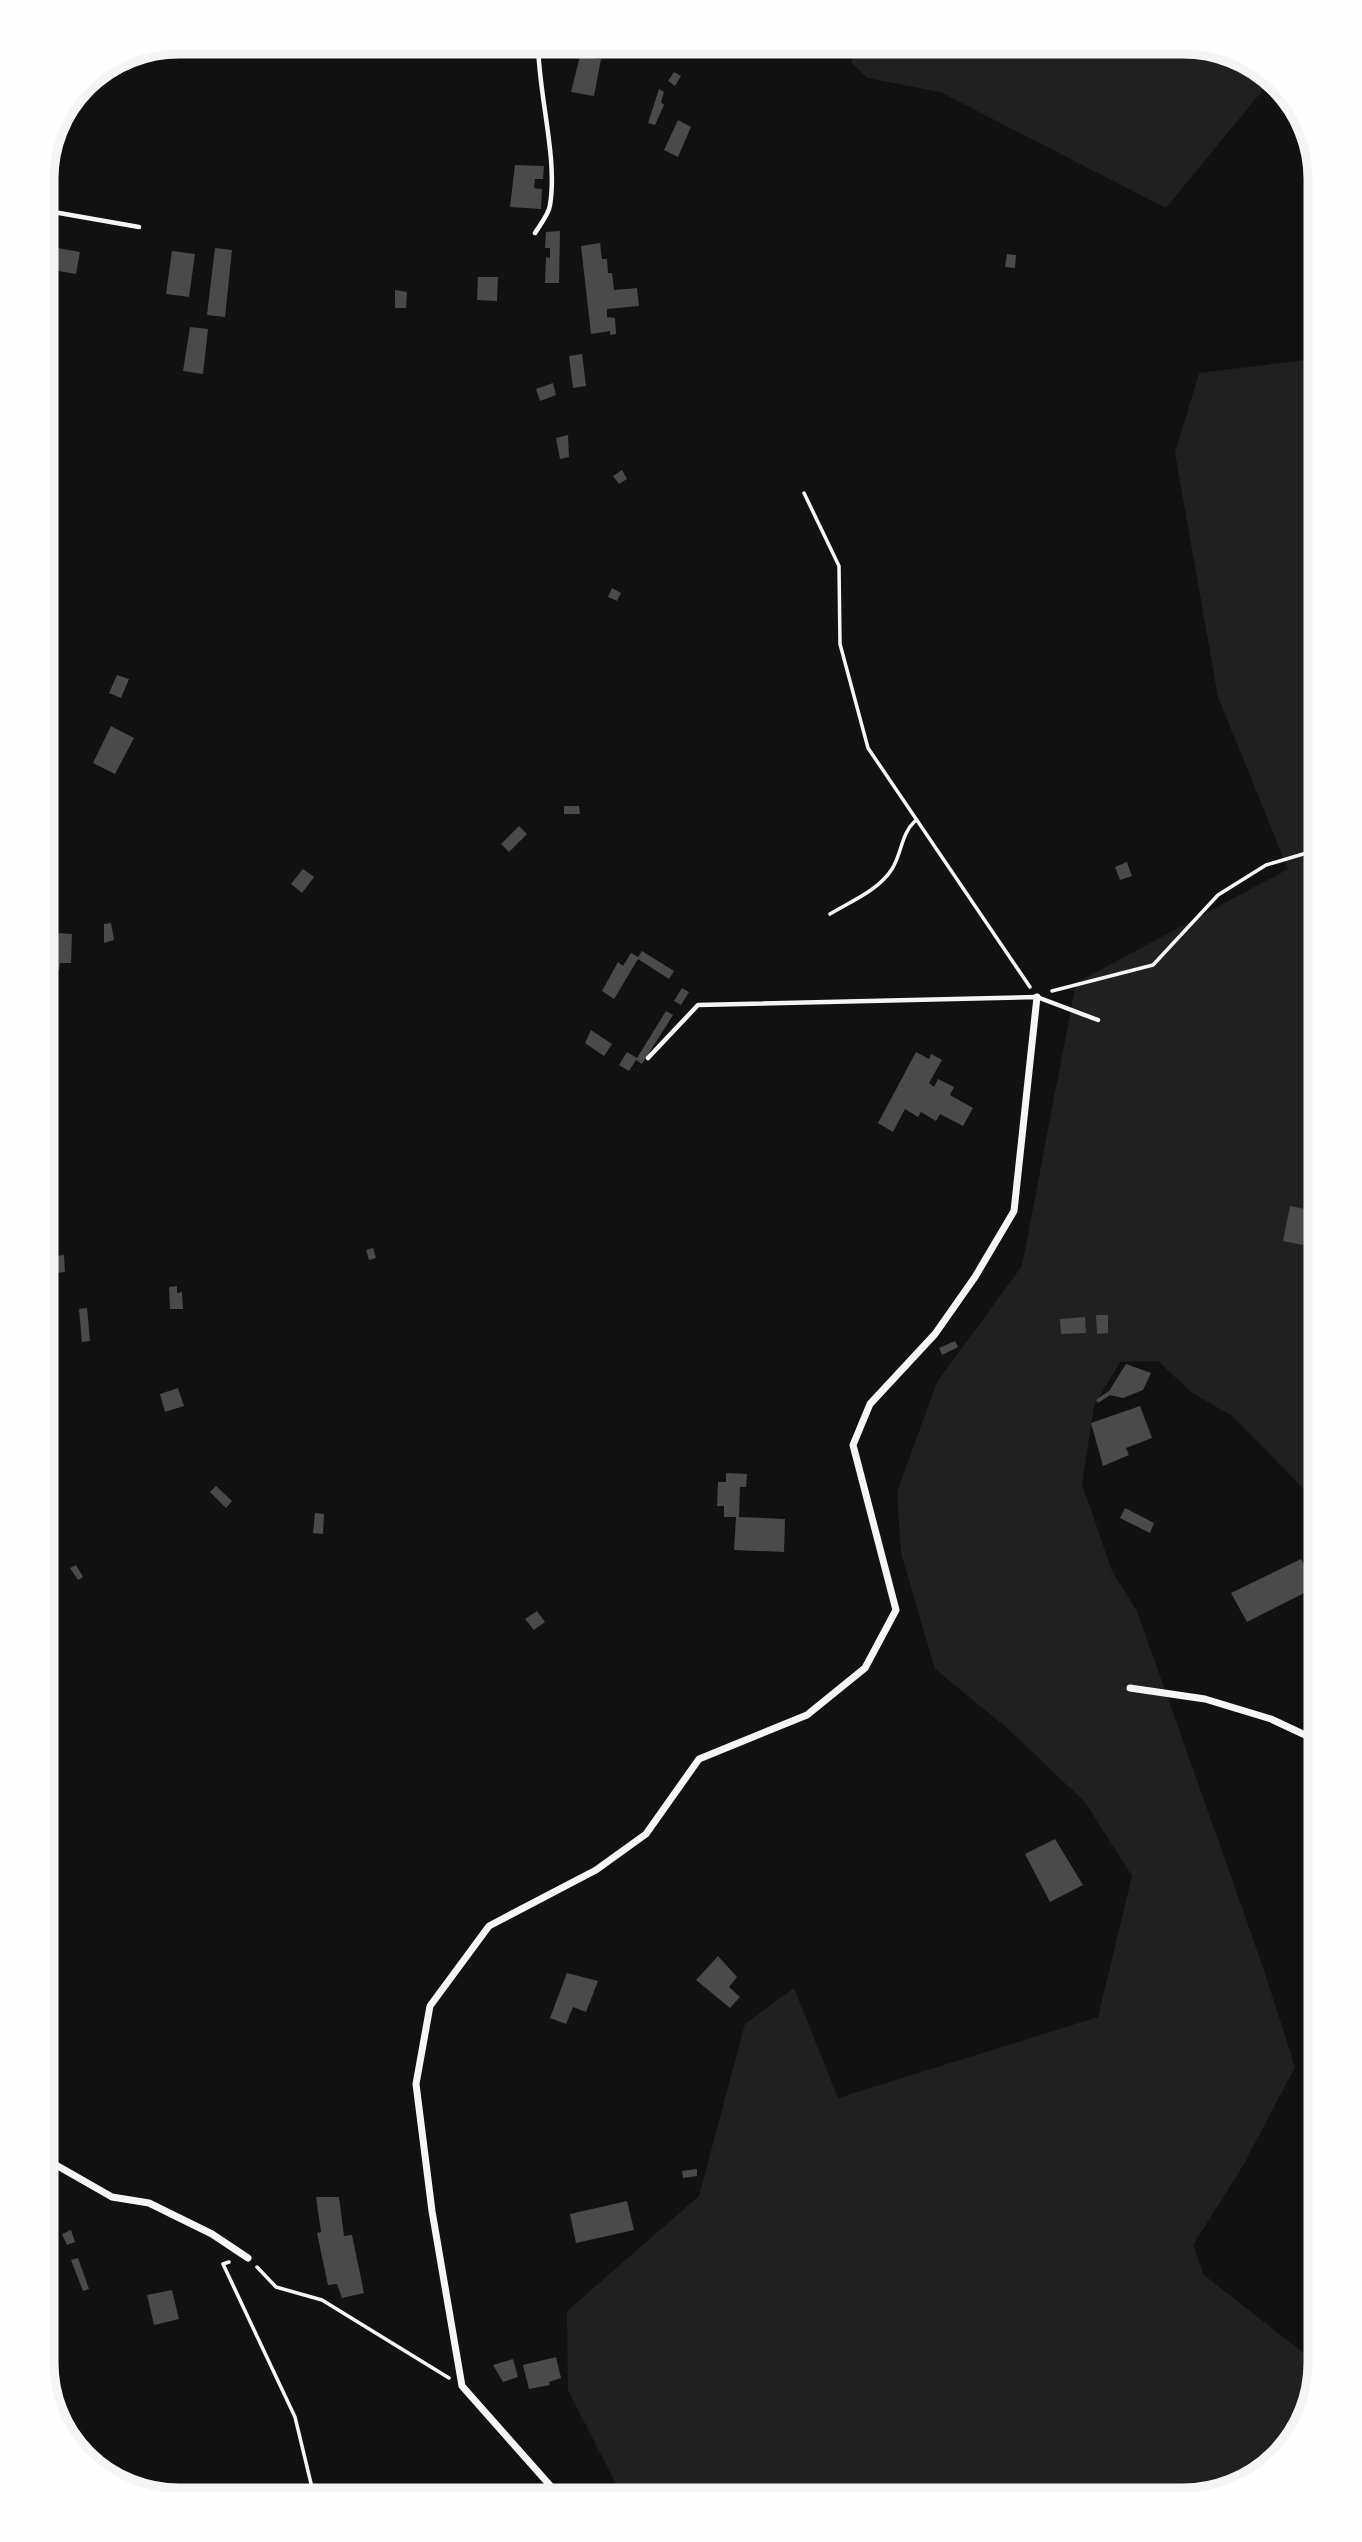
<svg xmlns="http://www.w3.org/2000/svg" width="1362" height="2542" font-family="Cabin,sans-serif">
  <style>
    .green { fill: #202020 }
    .building { fill: #4a4a4a }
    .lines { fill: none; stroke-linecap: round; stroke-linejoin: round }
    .path { stroke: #f5f5f5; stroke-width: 3.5 }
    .service { stroke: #f5f5f5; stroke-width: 4.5 }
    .minor { stroke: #f5f5f5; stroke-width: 7 }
    .rim { fill: none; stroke: #f5f5f5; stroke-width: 9 }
  </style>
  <rect width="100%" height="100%" fill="#111"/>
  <path class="green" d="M862,42H1192L1259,65L1271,80L1166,208L940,92L867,78L851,62Z
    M1320,358V1505L1232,1416L1191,1392L1158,1361L1120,1362L1094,1406L1082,1484L1112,1571L1137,1611L1263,1967L1295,2067L1244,2164L1193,2245L1204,2275L1319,2365L1297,2439L1235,2489L1182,2500H624L568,2390L567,2311L699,2196L745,2024L794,1988L838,2098L1098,2017L1132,1876L1085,1802L1007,1728L935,1669L901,1553L897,1492L937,1382L1022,1266L1076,983L1288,869L1218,697L1175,453L1199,373Z"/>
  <path class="building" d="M580,56L601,59L594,96L571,92Z
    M674,72L681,76L675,86L668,81Z
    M659,89L664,92L661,102L664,105L655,125L648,123Z
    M678,120L691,127L678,157L664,150Z
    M515,165L544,166L543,179H535L534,188L542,189L541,209L510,207Z
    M560,231L559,283H545L546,257L550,258V248H545L546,232Z
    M600,243L602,259H607L608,273H612L614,290L637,288L639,306L607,309V317L615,318L616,334L610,335V331L591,334L581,246Z
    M52,247L80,252L76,274L47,269Z
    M215,248L232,250L225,317L207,315Z
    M172,251L195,254L189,297L166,294Z
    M1007,254L1016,255L1015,268L1005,267Z
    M478,277H498L497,301L477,300Z
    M395,290L407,292L406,308H395Z
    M190,327L208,329L203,374L183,371Z
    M582,354L586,386L573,388L569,356Z
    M553,383L556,395L540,401L536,389Z
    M568,435L569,457L560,459L556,438Z
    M622,470L627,479L619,484L613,476Z
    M612,588L621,593L617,601L608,597Z
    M117,675L129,679L121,698L109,693Z
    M111,726L134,738L115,774L93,763Z
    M564,806H579L580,814H564Z
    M519,826L527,834L509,852L501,844Z
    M1127,862L1132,876L1120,880L1115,867Z
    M303,869L314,877L302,893L291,884Z
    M111,923L114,940L104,943V924Z
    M57,933L72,934L71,963H60L59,970L42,969V941H57Z
    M642,951L674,971L669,979L638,959L614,999L602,991L618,962L623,966L631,953L638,957Z
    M682,988L689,992L681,1005L674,1001Z
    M666,1011L673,1015L642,1064L636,1060L629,1071L619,1065L627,1052L637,1058Z
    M591,1030L612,1044L604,1056L585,1043Z
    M916,1052L929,1059L931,1054L942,1060L929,1083L934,1087L938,1079L954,1087L950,1095L973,1108L963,1126L940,1114L936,1121L921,1112L918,1117L905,1109L893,1132L878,1123Z
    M1290,1206L1310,1210L1303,1245L1283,1241Z
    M373,1248L376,1258L369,1260L366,1250Z
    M64,1255L65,1272L48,1274L46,1257Z
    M177,1286V1293L182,1292L183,1309H170L169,1287Z
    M87,1308L90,1341L82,1342L79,1309Z
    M1096,1315H1108V1333L1097,1334Z
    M1085,1317L1086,1333L1061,1334L1060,1319Z
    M955,1341L958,1347L942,1355L939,1348Z
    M1126,1364L1151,1373L1143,1390L1123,1398L1110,1395L1098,1403L1096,1400L1109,1391Z
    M178,1388L184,1406L165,1412L160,1394Z
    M1140,1406L1152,1438L1126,1448L1129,1455L1103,1466L1091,1423Z
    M726,1473L747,1474L746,1487H740L739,1517L785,1519L784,1552L734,1550L736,1517H724V1506H717L718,1482H726Z
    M216,1486L232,1501L226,1508L210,1492Z
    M1125,1508L1154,1523L1150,1533L1120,1518Z
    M315,1513L324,1514L323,1534L313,1533Z
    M1301,1559L1316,1587L1247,1622L1231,1593Z
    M76,1565L83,1577L78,1580L70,1568Z
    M537,1611L545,1622L534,1630L525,1619Z
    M1055,1839L1083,1885L1050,1902L1025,1854Z
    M718,1956L737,1977L729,1987L740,1997L730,2008L696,1980Z
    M567,1973L598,1981L586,2012L573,2007L566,2024L550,2018Z
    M697,2169V2176L683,2178L682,2171Z
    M42,2193L54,2224L42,2228Z
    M316,2197H339L344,2236L352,2235L364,2293L342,2298L337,2284L328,2285L317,2233L321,2232Z
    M627,2201L634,2230L576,2243L570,2214Z
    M71,2230L75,2242L67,2245L62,2234Z
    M78,2258L89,2289L83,2291L71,2260Z
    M172,2290L179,2319L154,2325L147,2295Z
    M556,2357L561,2378L549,2382L550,2385L529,2389L523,2365Z
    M513,2359L518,2377L503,2382L493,2365Z"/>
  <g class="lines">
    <path class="path" d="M804,493L839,566L840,644L868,748L1030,987
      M830,914C851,901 878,891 892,869C902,853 901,834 915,821
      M1052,991L1153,965L1218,895L1266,865L1320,849
      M229,2262L223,2264L295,2417L315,2500
      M257,2267L276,2287L322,2300L449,2378"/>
    <path class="service" d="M42,210L139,227
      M535,233C540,225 549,214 550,205C558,158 538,93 538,42
      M648,1058L698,1005L1037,997L1098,1020"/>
    <path class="minor" d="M1130,1688L1205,1699L1271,1719L1320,1742
      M42,2157L112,2197L149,2203L212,2234L248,2258
      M563,2500L462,2386L432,2211L416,2084L430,2006L489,1926L596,1870L646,1834L699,1759L807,1715L865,1668L896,1610L853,1445L870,1404L935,1334L975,1277L1014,1211L1037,997"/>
  </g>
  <path d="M0 0H1362V2542H0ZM179 54H1183A125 125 0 0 1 1308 179V2363A125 125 0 0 1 1183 2488H179A125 125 0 0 1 54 2363V179A125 125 0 0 1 179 54Z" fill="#fefefe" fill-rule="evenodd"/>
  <path class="rim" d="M179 54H1183A125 125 0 0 1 1308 179V2363A125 125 0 0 1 1183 2488H179A125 125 0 0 1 54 2363V179A125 125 0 0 1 179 54Z"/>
</svg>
